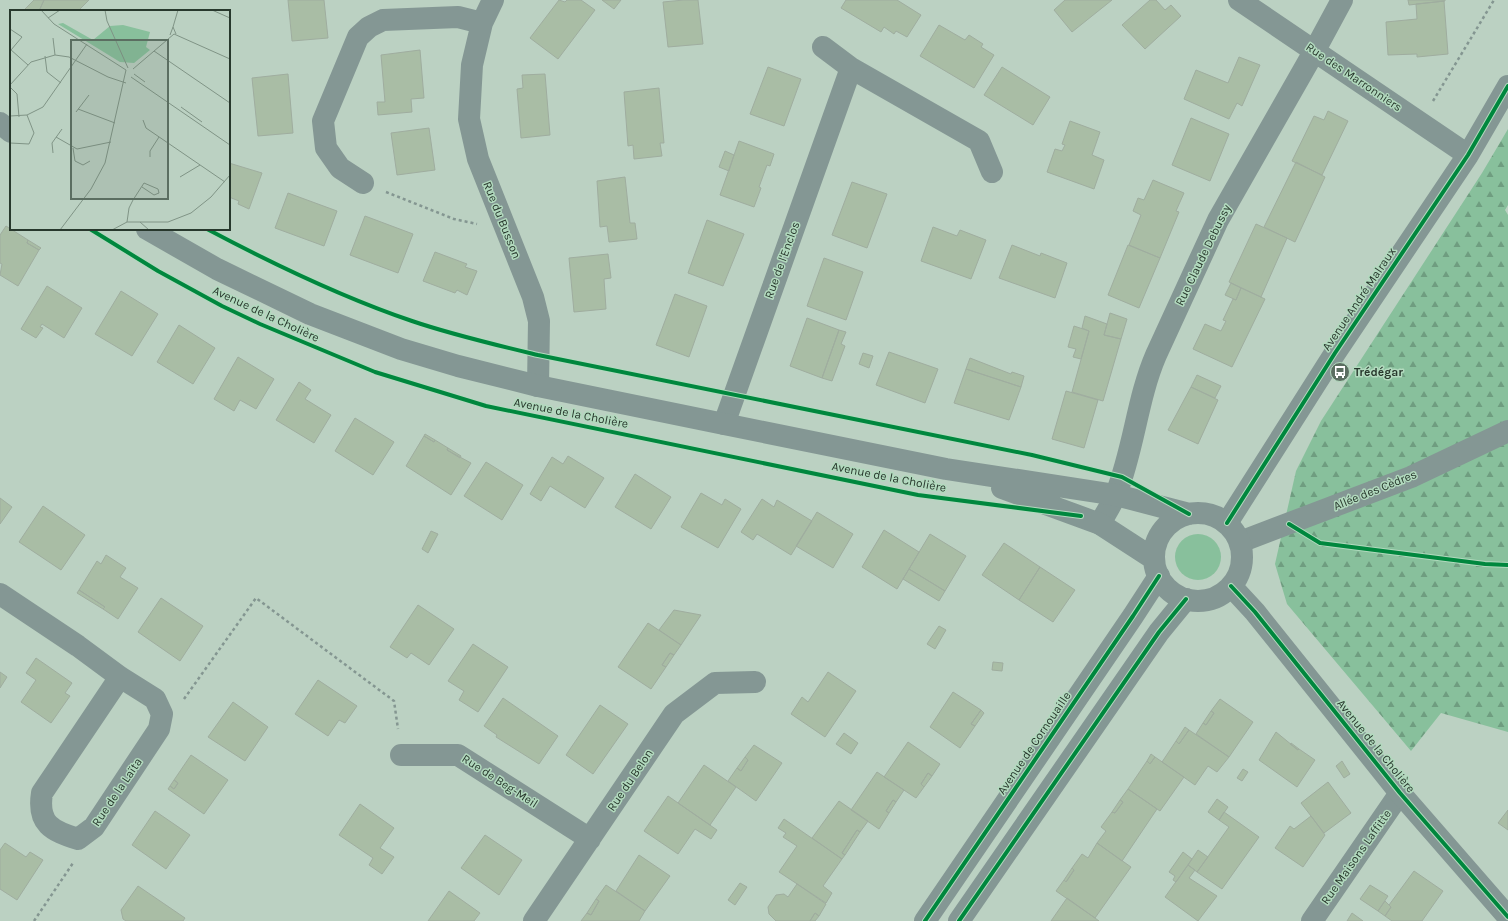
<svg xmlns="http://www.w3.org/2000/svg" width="1508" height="921" font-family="Karla,sans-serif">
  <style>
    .grass { fill: #88c09c }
    .forest { fill: url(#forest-firs) }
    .building { fill: #a9bda5; stroke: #9fad9f }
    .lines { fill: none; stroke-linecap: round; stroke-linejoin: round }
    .path { stroke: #849691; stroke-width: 2.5; stroke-dasharray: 3 3; stroke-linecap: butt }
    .minor { stroke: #849794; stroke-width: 22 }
    .tertiary { stroke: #849794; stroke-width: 22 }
    .cycleway-casing { stroke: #b2dabe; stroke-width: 6 }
    .cycleway { stroke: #00873e; stroke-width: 4 }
    .labels { text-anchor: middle; stroke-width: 3; stroke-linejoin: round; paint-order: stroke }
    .street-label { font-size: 12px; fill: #28382d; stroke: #b2dabe }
    .poi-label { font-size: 12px; font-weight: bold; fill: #28382d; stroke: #b2dabe; text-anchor: start }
    .inset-road { fill: none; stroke: #809486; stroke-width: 1 }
    .view { fill: #5b6e61; fill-opacity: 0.15; stroke: #5b6e61; stroke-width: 2 }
    .inset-edge { fill: none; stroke: #28382d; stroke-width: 2 }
  </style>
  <defs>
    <pattern id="forest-firs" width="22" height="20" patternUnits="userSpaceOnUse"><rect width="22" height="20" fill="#88c09c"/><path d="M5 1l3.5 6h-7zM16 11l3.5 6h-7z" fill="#6f9d80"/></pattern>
  </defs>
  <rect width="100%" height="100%" fill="#bbd1c2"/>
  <path class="grass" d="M1175 557a23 23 0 1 1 46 0a23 23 0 1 1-46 0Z"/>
  <path class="forest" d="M1508,129V205L1505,210L1508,215V732L1441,713L1411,751L1287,604L1275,564L1296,471L1321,421L1482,173Z"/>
  <path class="building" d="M34,0H44L39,11H23Z
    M44,0H89L78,11H39Z
    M288,0H324L328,38L292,41Z
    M559,0L565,2L567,0H581L595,10L558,59L530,38Z
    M602,0H621L614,9Z
    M684,0H698L703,44L668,47L663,2Z
    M846,0H897L921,15L907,37L896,31L894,34L884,27L881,32L841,8Z
    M1065,0H1112L1072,32L1054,10Z
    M1150,0H1156L1165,10L1171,5L1181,16L1145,49L1122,25Z
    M1408,0H1445V1L1409,5Z
    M1444,1L1448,54L1417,57V54L1388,55L1386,22L1417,19L1416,4Z
    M939,25L965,40L969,35L983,44L981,47L994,55L974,88L920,56Z
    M420,50L424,98L411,99L412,112L378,115L377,102H385L381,55Z
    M1239,57L1260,65L1242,106L1237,103L1229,119L1184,99L1196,70L1228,83Z
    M768,67L801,79L784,126L750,114Z
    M1002,67L1050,97L1033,125L984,95Z
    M288,74L293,133L258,136L252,78Z
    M545,74L550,135L521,138L517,89L523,88L522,75Z
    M659,88L664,143H660L662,156L634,159L633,145L628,146L624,92Z
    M1328,111L1348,121L1322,175L1292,161L1314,116L1324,120Z
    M1191,118L1229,134L1210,181L1172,165Z
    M1070,121L1100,132L1092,155L1104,160L1094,189L1047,172L1055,149L1062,151L1065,145L1062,144Z
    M429,128L435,170L397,175L391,133Z
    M739,141L774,154L770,166L767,165L759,187L761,188L754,207L720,195Z
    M725,151L734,155L729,171L719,167Z
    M1296,162L1325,177L1295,242L1264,227Z
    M229,163L262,173L249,209L238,204L239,201L229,197Z
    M625,177L630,223H635L637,239L609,242L607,226L600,227L597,181Z
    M1153,180L1184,193L1176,211L1179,212L1160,258L1129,245L1141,215L1133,211L1138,198L1144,200Z
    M852,182L887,194L867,248L832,235Z
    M288,193L337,211L324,246L275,228Z
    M365,216L413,234L398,273L350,255Z
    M707,220L744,234L723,286L688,273Z
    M1256,224L1287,238L1261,297L1229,282Z
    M6,226L28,240L27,243L39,250L18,286L0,275L2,264L0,263V235Z
    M933,227L957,236L960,230L986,240L971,279L921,261Z
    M28,240L41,248L39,250L27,243Z
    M1012,245L1040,256L1041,253L1067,263L1055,298L999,278Z
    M1128,245L1160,258L1139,308L1108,295Z
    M435,252L467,264L465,267L477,271L467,295L457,290L455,293L423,281Z
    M608,254L611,278L604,279L606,309L574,312L569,258Z
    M824,258L863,272L846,320L807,306Z
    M1231,283L1241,288L1236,300L1225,295Z
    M47,286L82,308L64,338L42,324L40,327L43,328L36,338L21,329Z
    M1241,288L1265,299L1232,367L1193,349L1205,324L1221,331L1226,321L1223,320L1233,299L1236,300Z
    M121,291L158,314L132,356L95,334Z
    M675,294L707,306L689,357L656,345Z
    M1110,313L1127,319L1121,339L1104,335Z
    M1085,316L1107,324L1104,335L1121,339L1103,401L1072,392L1089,331L1082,328Z
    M807,318L839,330L822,378L790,366Z
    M179,325L215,348L193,384L157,362Z
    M1074,326L1089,331L1081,359L1073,357L1076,349L1068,347Z
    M839,330L846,332L841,344L845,346L832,381L822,378Z
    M889,352L938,369L925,403L876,385Z
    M863,353L873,356L869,368L859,364Z
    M238,357L274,379L256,409L240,400L234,411L214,399Z
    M970,358L1011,374L1012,372L1024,376L1021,387L966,369Z
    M966,369L1021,387L1009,420L954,403Z
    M1197,375L1221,386L1215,398L1191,387Z
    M299,382L311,390L305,399L331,415L314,443L276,420Z
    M1191,387L1218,400L1198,444L1168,430Z
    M1066,391L1098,400L1084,448L1052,439Z
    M355,418L394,442L373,475L335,451Z
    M425,434L435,440L434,442L424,436Z
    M424,436L434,442L435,440L448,448L447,450L471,463L451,495L406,466Z
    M448,448L461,456L460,458L447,450Z
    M568,456L604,478L585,508L550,486L541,501L530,494L552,457L563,464Z
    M486,462L523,485L502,520L464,496Z
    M635,474L671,497L651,529L615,507Z
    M701,493L722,505L725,499L741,509L718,548L681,527Z
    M0,498L12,507L0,524Z
    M762,499L774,507L777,500L812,521L791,555L757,534L753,540L741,532Z
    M43,506L85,535L61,570L19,542Z
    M817,512L853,534L833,568L796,546Z
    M884,530L919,552L897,589L862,567Z
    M431,531L438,534L428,553L422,549Z
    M930,534L966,556L945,591L909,569Z
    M1004,543L1040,567L1019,600L982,575Z
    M106,555L126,568L120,577L138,588L118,619L103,609L105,607L79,590L97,561L101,564Z
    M1040,567L1075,590L1053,622L1019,600Z
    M909,569L945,591L939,601L903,579Z
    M79,590L105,607L103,609L77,593Z
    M161,598L203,626L180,661L138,632Z
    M418,605L454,629L429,665L411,653L407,658L390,647Z
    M674,610L701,615L681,645L659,630Z
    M648,623L681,645L674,655L670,653L662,665L666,667L651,689L618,667Z
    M939,626L946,630L935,649L927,644Z
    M473,644L508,667L478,712L459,700L464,691L448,681Z
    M670,653L674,655L666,667L662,665Z
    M36,658L72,683L65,693L70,696L51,723L21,702L36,680L26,673Z
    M993,662L1003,663L1002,671L992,670Z
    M0,672L7,677L0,688Z
    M828,672L856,691L825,737L791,714L802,697L808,702Z
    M318,680L357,706L345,723L339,720L328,736L295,714Z
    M953,692L981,710L971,724L975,726L960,748L930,727Z
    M503,698L558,736L539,764L496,737L497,735L484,726Z
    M1220,699L1253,722L1229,757L1196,734L1203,723L1206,725L1214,713L1211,711Z
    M233,702L268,727L245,761L208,737Z
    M600,705L628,724L593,774L566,755Z
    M981,710L984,713L975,726L971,724Z
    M1211,711L1214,713L1206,725L1203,723Z
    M1185,727L1189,730L1179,744L1176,741Z
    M1189,730L1229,757L1217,772L1208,766L1195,785L1162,762L1176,741L1179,744Z
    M1276,732L1298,750L1299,749L1315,760L1297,787L1259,760Z
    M844,733L858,743L851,754L836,744Z
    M908,742L940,764L932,776L928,773L921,784L924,787L916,798L884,777Z
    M1291,743L1299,749L1298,750L1290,744Z
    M754,745L782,763L756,801L728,781L737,768L741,771L748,760L745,757Z
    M1151,754L1155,757L1150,764L1147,761Z
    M191,755L228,780L204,814L168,789L170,786L174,789L178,783L174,780Z
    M745,757L748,760L741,771L737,768Z
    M1155,757L1184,777L1160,811L1128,789L1147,761L1150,764Z
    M1342,761L1350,774L1344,778L1336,766Z
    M704,765L736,787L710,825L678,803Z
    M1243,769L1248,772L1242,781L1237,778Z
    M877,772L904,790L896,802L893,800L886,811L889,813L879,829L851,810Z
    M928,773L932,776L924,787L921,784Z
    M174,780L178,783L174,789L170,786Z
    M1328,782L1351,813L1324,833L1301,803Z
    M1128,789L1157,809L1122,861L1097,843L1106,831L1101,827L1112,812L1115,813L1123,802L1120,800Z
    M668,796L717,830L711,839L695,829L678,854L644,831Z
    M1217,799L1228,807L1219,820L1208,812Z
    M893,800L896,802L889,813L886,811Z
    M1120,800L1123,802L1115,813L1112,812Z
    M839,801L868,821L860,832L857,830L842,853L845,855L842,859L812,838Z
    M360,804L394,828L380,848L394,857L382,874L369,865L373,858L339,835Z
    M1508,810V830L1498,823Z
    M155,811L190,835L166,869L132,845Z
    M1224,812L1259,837L1222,889L1197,872L1229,827L1219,820Z
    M1311,816L1325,835L1303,867L1275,848L1290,826L1294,829Z
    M784,819L842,859L823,886L832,893L826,903L779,872L797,846L783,837L786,833L778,828Z
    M857,830L860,832L845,855L842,853Z
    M485,835L522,860L499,895L461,868Z
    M5,843L26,857L30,852L43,860L17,900L0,889V850Z
    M1097,843L1131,867L1095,918L1056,891L1064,880L1066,882L1074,870L1072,868L1082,854L1088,858Z
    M1198,850L1208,857L1197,872L1188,865Z
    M1183,852L1192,859L1176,882L1173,880L1175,876L1169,872Z
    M639,855L670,876L645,911L616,891Z
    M1188,865L1195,870L1189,878L1217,896L1198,921L1165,897Z
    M1072,868L1074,870L1066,882L1064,880Z
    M1414,871L1443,891L1422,921H1392L1385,916L1391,907L1389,905Z
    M740,883L747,887L735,905L728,900Z
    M797,884L826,904L819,916L815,913L810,921H776L769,914L768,907L776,895L784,894L788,897Z
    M606,885L645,911L639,921H581L587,913L591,915L599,901L596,899Z
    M1370,885L1388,896L1378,911L1360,899Z
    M138,886L185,918L183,921H126L123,919L121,910Z
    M449,891L480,913L474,921H428Z
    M1067,898L1095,918L1099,921H1051Z
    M596,899L599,901L591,915L587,913Z
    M1385,901L1391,907L1385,916L1378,911Z
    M815,913L819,916L815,921H810Z
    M1352,913L1363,921H1347Z"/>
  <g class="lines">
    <path class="path" d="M1433,101L1494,0
      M386,192L454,219L477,224
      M184,699L256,598L394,701L398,729
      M34,921L73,863"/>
    <path class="minor" d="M493,0L482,23L472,65L469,119L478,159L533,297L539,321L538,386
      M1239,0L1468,155
      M823,47L851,68L979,141L992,172
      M363,183L340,168L326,148L323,121L358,37L369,27L383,20L458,17L482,23
      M724,424L851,68
      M1227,523L1335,353L1468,155L1508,86
      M1100,524C1105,514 1112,504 1116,494C1134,449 1137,399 1156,355L1218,220L1315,50L1342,0
      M1240,542L1411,477L1508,431
      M0,594L78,646L120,677L155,699L162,714L159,729L94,827L78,839C52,831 37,824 42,793L120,677
      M401,755H458L590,839
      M534,921L674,714L715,683L755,682
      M925,921L1133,616L1159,576
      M959,921L1159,632L1186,599
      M1312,921L1400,793"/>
    <path class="tertiary" d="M0,123L11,132
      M147,229L217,269L310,314L401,349L458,366L538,386L724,424L946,469L1116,495L1189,514
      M1002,488L1100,524L1154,559
      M1154 557a44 44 0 1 1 88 0a44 44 0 1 1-88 0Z
      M1231,586L1255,612L1400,793L1508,917"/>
    <g class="cycleway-casing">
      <path id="cycleway" d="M90,229L158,271L222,306L260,324L375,372L486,406L918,495L1081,516
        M207,229C273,264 341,297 412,321C453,335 496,345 538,355L1032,455L1122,477L1189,514
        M1227,523L1335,353L1468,155L1508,86
        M1289,524L1320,543L1485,564L1508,565
        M1231,586L1255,612L1400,793L1508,917
        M925,921L1133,616L1159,576
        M959,921L1159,632L1186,599"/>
    </g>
    <use href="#cycleway" class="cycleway"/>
  </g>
  <defs>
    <g id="bus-disc" transform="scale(1)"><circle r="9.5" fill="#5b6e61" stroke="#b2dabe"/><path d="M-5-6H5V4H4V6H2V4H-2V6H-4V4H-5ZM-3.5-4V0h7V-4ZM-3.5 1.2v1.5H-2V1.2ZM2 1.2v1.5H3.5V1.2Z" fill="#fff"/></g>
  </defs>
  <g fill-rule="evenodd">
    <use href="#bus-disc" x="1340" y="372"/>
  </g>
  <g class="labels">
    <g class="street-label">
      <text transform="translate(1354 77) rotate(34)" y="4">Rue des Marronniers</text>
      <text transform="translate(502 220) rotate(68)" y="4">Rue du Busson</text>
      <text transform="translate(1203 255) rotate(-64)" y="4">Rue Claude Debussy</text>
      <text transform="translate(782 260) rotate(-70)" y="4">Rue de l'Enclos</text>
      <text transform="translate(1359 299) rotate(-56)" y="4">Avenue André Malraux</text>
      <text transform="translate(266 314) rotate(25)" y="4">Avenue de la Cholière</text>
      <text transform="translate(571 413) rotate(11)" y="4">Avenue de la Cholière</text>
      <text transform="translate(889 477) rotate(11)" y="4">Avenue de la Cholière</text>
      <text transform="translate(1375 490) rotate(-22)" y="4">Allée des Cèdres</text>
      <text transform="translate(1034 743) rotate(-56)" y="4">Avenue de Cornouaille</text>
      <text transform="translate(1376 746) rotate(51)" y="4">Avenue de la Cholière</text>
      <text transform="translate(630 780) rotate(-56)" y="4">Rue du Belon</text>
      <text transform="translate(500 781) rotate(33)" y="4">Rue de Beg-Meil</text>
      <text transform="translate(117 792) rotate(-56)" y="4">Rue de la Laïta</text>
      <text transform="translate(1356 857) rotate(-55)" y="4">Rue Maisons Laffitte</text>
    </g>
    <g class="poi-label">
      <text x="1354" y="376">Trédégar</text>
    </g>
  </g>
  <g transform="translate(10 10)">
    <rect width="220" height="220" fill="#bbd1c2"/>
    <path d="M53,13L83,30L100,16L113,15L140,22L136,37L140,40L124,53L110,52L48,14Z" fill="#88c09c"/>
    <path class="inset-road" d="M31,0L44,14L116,60M95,0L97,11L118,58M202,0L220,8M38,8L50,0M163,17L168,0M0,19L12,27L1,40M160,25L163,17L166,24M43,28L45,45M0,39L18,55M144,41L220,93M35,46L37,62L51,73M123,59L164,24L220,49M124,64L135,72M121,67L220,135M0,75L21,52L45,45L59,47L98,67L116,73M0,77L7,84L9,107M171,97L192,112M68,99L105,113M66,102L79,85M0,106L17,105L33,97L77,34M133,110L136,118L215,172M46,127L67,139L101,132M0,133L19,134L24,123L17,105M63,138L65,151L73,155L80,151M43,143L42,133L52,119M140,147V141L149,127M170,167L190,155M117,212L119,198L123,190L134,173L148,179L149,183L144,185L132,177M130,212L139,220M50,220L81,179L95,153L116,60M102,220L117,212H158L181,203L201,187L220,165"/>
    <path class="view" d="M61,30H158V189H61Z"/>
    <rect width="220" height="220" class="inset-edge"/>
  </g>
</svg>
